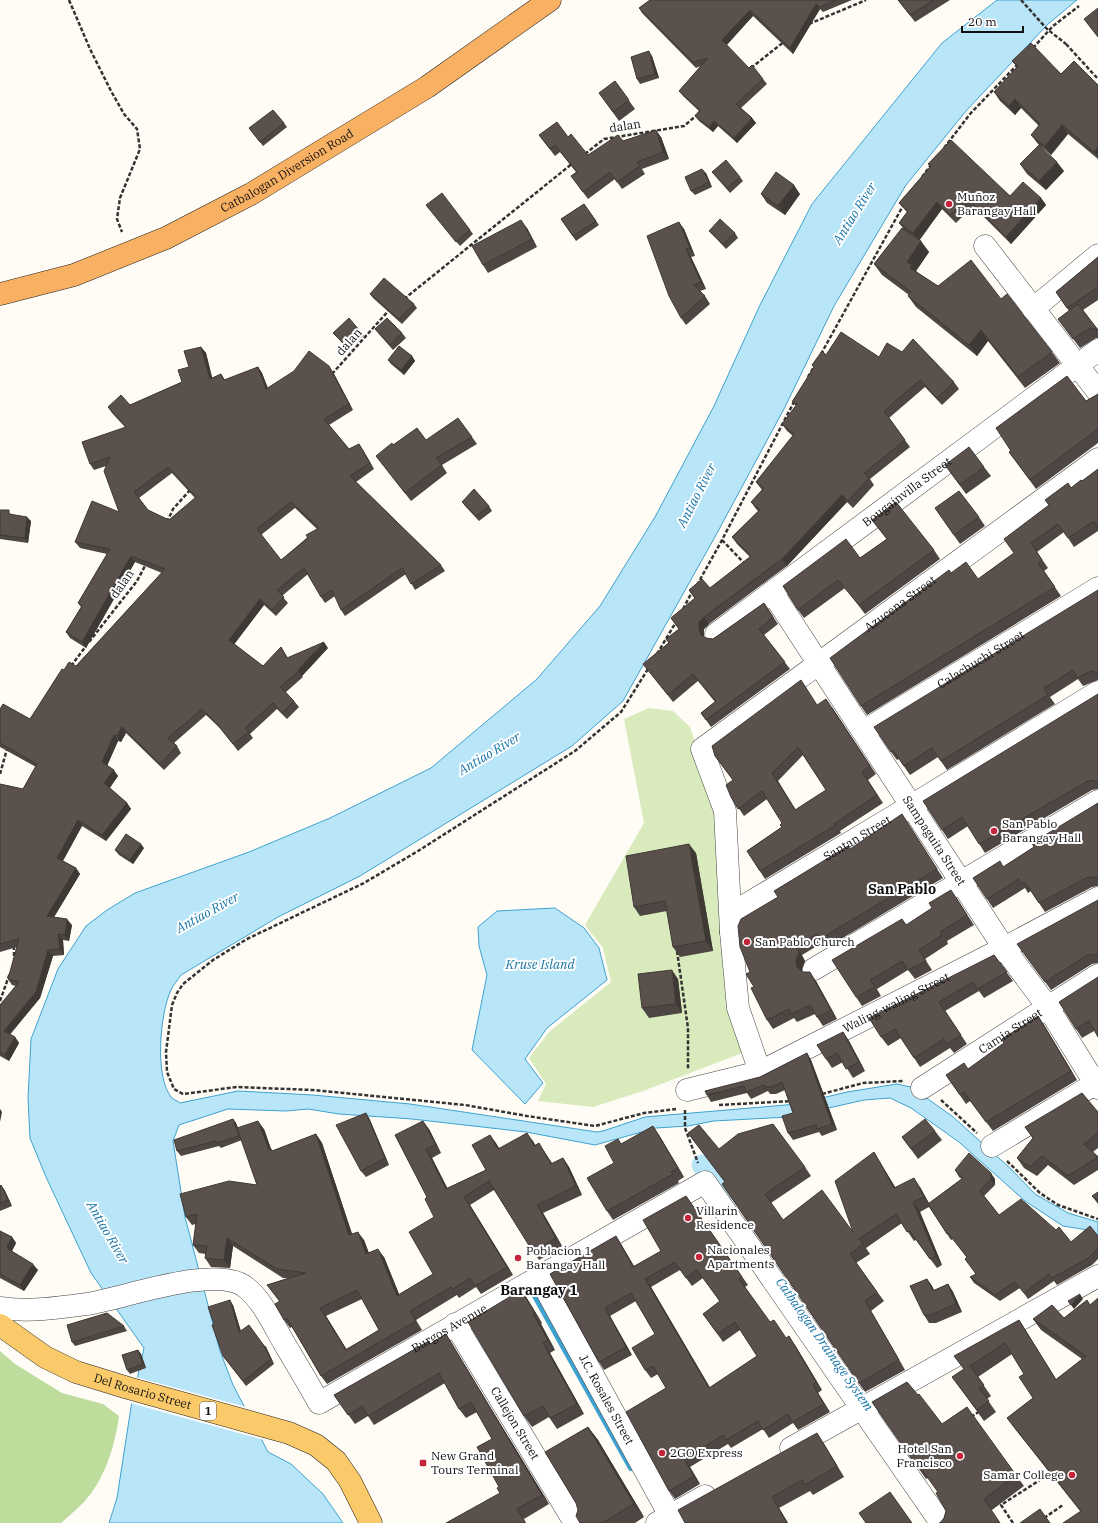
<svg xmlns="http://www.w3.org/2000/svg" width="1098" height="1523" font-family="'IBM Plex Serif',serif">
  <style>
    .green { fill: #d9ebbd }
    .forest { fill: #bedc9b }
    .water { fill: #b8e5f7; stroke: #3ea2d0 }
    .pier { fill: #fffcf5 }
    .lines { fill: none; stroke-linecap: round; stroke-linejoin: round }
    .stream { stroke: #3ea2d0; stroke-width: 6 }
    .canal { stroke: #b8e5f7; stroke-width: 21 }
    .minor-casing { stroke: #444; stroke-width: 23 }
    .primary-casing { stroke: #222; stroke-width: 23 }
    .trunk-casing { stroke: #222; stroke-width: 23 }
    .path { stroke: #333; stroke-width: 2.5; stroke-dasharray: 4 2; stroke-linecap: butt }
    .minor { stroke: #fff; stroke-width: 22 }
    .primary { stroke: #faca6a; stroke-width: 22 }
    .trunk { stroke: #f8b063; stroke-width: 22 }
    .path-bridge { stroke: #333; stroke-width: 2.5; stroke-dasharray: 4 2; stroke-linecap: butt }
    .wall { fill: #4d4642; fill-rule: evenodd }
    .shaded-wall { fill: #3f3936 }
    .building { fill: #5a514d; stroke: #3f3936; fill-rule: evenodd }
    .poi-dot { fill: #c5253b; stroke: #fff; stroke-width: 1.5 }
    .labels { text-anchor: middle; stroke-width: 4; stroke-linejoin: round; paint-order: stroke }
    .shield { fill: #fff; stroke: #585858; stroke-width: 1 }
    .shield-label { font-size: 11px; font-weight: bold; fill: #111 }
    .street-label { font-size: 12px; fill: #111; stroke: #fff }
    .poi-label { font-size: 12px; fill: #111; stroke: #fff; text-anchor: start }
    .water-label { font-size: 13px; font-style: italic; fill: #1674a7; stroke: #fff }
    .quarter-label { font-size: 14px; font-weight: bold; fill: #111; stroke: #fff }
  </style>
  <rect width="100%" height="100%" fill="#fffcf5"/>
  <path class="green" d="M649,708L673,711L690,727L718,813L745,1052L643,1091L593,1107L538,1101L546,1084L529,1058L549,1032L611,982L603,948L585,925L644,823L624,719Z"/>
  <path class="forest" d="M0,1351L15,1364L62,1393L103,1404L119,1416C115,1446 105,1479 84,1502C77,1509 69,1516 61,1523H0Z"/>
  <path class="water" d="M997,0H1077L1048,24L966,111L906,185L834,306L785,407L716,535L623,701L572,746L360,876L278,917L181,975C178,980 173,985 171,990C160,1013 154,1078 172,1098C174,1100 178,1101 180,1103L238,1091L313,1095L410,1104L597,1132L603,1131L645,1117L797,1104L847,1092L897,1084L911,1087L952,1116L1011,1169L1035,1194L1068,1213L1098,1222V1235L1088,1230L1063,1226L1025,1201L959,1142L911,1108L890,1098L864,1100L789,1117L714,1121L688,1126L656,1128L595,1145L526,1132L412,1119L339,1114L308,1109L286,1111L228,1109L179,1125L173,1141L185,1217L220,1351L233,1385L268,1452L291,1464L323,1494L343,1523H109L117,1498L131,1407L144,1348L91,1273L46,1177L30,1138L28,1098L31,1039L58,969L86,926L107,910L135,893L249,852L330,818L431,768L537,679L600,606L655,517L714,406L760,305L812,204L942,43Z
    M555,908L584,928L599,948L607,980L547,1028L525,1059L543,1083L525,1104L472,1050L487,975L479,946L478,927L497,911Z"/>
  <path class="pier" d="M136,1377L246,1407L264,1440L130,1403Z"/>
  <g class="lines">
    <path class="stream" d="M530,1287L631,1468
      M564,1299L590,1348"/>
    <path class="canal" d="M702,1165L722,1195"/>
    <g class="minor-casing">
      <g id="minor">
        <path d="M985,246L1098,392"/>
        <path d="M1033,309L1098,255"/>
        <path id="s1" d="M772,592L1004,948L1047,1006L1098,1088"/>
        <path id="s2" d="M716,634L1098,350"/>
        <path id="s3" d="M864,731L1098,588"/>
        <path id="s4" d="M731,932L744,906L911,806L1098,692"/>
        <path d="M814,969L1098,801"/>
        <path id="s5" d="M760,1072L738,1008L731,932L725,811L702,749L1098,459"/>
        <path id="s6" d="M922,1088L1098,975"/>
        <path id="s7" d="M687,1090L760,1072L1004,948L1098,898"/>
        <path d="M992,1146L1098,1082"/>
        <path id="s8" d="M539,1277L674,1523"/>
        <path id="s9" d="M0,1308C30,1312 58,1308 87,1304C125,1298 213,1265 244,1286C262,1299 273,1324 284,1343C296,1363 308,1383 319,1403L705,1182L941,1523"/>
        <path id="s10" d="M455,1324L575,1523"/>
        <path d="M791,1448L1098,1276"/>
        <path d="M657,1523L705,1496"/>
      </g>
    </g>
    <g class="primary-casing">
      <g id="primary">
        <path id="s11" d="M0,1325L45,1357L76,1372L128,1388L289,1433L316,1445L336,1461L350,1481L371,1523"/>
      </g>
    </g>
    <g class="trunk-casing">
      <g id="trunk">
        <path id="s12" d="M0,294L74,275L166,238L251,194L427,87L550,0"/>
      </g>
    </g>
    <path class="path" d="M69,0L90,49L111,91L124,114L137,129L140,149L120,198L117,219L122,232
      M809,24L866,0
      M1066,44L1098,79
      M1033,48L1053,26L1079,6
      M751,68L785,41
      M944,148L970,114L1017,65
      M585,154L604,139L684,126L697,115
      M922,177L931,165
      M404,299L573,163
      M821,354L904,204
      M332,374L390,309
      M808,377L815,365
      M167,522L173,509L191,489
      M722,540L745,564
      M697,585L722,540L795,400
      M683,609L692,592
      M89,642L137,581L146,564
      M657,654L676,622
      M71,666L86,646
      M648,669L621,712L575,751L418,851L364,883L247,939L213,960L183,984L177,993L172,1005L166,1052L167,1072L174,1089L183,1094L237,1087L313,1090L465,1105L527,1116L595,1126L644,1113L676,1109
      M0,774L7,749
      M14,946V959
      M677,951L688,1028V1069
      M0,1001L10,973
      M822,1094L863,1083L903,1081
      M941,1100L977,1133
      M719,1105L792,1101
      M685,1110V1128L698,1163
      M1007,1161L1040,1193L1058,1205L1098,1219
      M971,1417L980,1411
      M1044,1518L1063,1505
      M1013,1523L1001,1505L1043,1478"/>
    <use href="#minor" class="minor"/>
    <use href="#primary" class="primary"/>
    <use href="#trunk" class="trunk"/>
    <path class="path-bridge" d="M1021,0L1047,29L1066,44"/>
  </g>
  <path class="wall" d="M650,0H852L823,12L820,9L793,54L753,16L726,45L749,68L763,79L767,84L741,108L752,118L756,123L737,143L718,126L713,132L699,121L695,116L699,111L683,96L679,91L701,66L696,68L642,13L639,8Z
    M898,0H950L915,22Z
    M652,56L659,78L640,84L637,79Z
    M1012,61L1061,74L1098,85V159L1068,134L1051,155L1038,144L1031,135L1039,126L1021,108L1015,115L1000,101L994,92L1017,67Z
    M615,81L635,109L619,121L599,93Z
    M284,123L287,127L263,146L249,128Z
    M539,135L568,137L588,155L623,141L661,137L669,159L642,169L645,174L622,189L615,179L588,199L571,176L576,172L560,152L555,156Z
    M928,164L1010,196L1041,198L1046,205L1011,244L973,206L956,223L942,209L919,240L929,252L916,271L917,272L938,286L1001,299L1052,352L1060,363L1025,388L988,341L977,356L916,307L908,296L909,295L882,275L874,264L903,228L899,223L907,212L905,210L899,203L930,167Z
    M1020,164L1064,171L1046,190L1027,174Z
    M712,172L740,177L743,181L730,193Z
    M706,173L712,187L695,195L691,191Z
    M761,194H800L785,215L767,203Z
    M584,204L599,225L576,241L561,219Z
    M426,205L470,230L473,234L460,246Z
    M527,228L537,247L488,273L483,265Z
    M684,229L695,256L691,257L706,289L700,291L705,296L710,304L686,325L681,318Z
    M709,231L735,233L738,238L726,249L713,235Z
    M1098,257V300L1083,310L1098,330V338H1096L1080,348L1058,319L1069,311L1056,292Z
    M370,294L414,304L417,308L402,324L373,298Z
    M375,329L402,333L406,338L393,350L379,334Z
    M360,331L364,335L348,350L337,337L333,333Z
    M201,347L206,353L212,378L221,374L225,380L258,367L262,373L268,388L333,372L353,410L329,425L349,449L359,444L363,450L374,469L356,482L441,565L445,571L415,590L406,574L345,616L341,610L335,596L325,603L321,597L308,574L282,596L288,603L276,616L264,605L234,644L263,666L281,647L288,658L328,648L302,676L303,677L286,692L294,701L299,707L287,719L277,709L250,734L253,738L238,751L221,729L206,715L174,743L177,746L181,753L164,770L126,733L121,742L118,741L107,766L118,776L110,788L127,803L131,809L106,841L82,826L63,861L76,868L80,874L54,917L72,925L69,941L63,940L64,955L53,956L40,998L10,1034L15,1037L19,1043L9,1061L0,1056V1005L16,986L12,985L8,979L17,947L0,952V784L23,789L36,767L0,747V709L30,719L64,670L76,666L162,573L135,562L86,648L70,638L66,632L81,607L78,603L107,554L80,548L75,542L119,512L106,466L94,470L90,464L125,427L112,413L108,407L130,405L182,382L189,367ZM172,473L195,498L169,520L148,510L139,498ZM295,508L317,529L281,560L261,535Z
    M826,355L879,357L954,382L959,389L942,405L925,387L889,418L910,447L870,479L874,485L853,508L847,502L787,566L709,624L704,629V637L706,638L713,639L764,603L778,624L764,635L790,669L711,727L701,713L715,702L698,681L673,702L643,664L668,643L679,629L671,618L695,599L689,590L710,588L750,557L737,544L732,537L758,511L756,509L751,502L762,490L756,482L793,436L787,431L782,424L796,406L792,402L814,368L812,365Z
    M412,356L415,361L404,375L391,364L388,360Z
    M1098,394V443L1036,489L1009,452L1086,401Z
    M472,437L477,444L442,465L447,473L411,501L376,456L393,445L426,440Z
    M945,465L984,467L991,476L966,494Z
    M1098,469V531L1074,547L1064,532L1037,552L1048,568L1044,571L1061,596L867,715L861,706L951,573L978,579L1014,553L1049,506L1071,488L1082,481Z
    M462,502L489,506L492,511L479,521L465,506Z
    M935,508L979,517L985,526L960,544Z
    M0,510L31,521L28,543L0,539Z
    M872,520L934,550L940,559L865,614L845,588L804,618L798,610L860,558L887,539Z
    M1098,590V680L1083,686L1078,679L1050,697L1055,704L947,770L938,757L910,775L899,759L897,760L891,752Z
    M1098,694V789L1092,790L985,853L968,826L948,839L942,830Z
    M818,705L832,707L876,774L868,780L883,803L840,831L841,833L765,879L747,851L782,827V823L767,799L744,816L731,797L733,780L715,756ZM803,755L826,790L795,810L778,781Z
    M1098,803V886L1092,887L1045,912L1031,891L1028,893L1025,888L993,908L987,899L1003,867L1034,847Z
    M907,823L943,878L826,948L822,943L802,955L805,961L802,969V972L816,981L837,1019L823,1026L815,1014L797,1022L794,1018L773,1029L767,1020L754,987L750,972L778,897L850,849Z
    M144,848L133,864L119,855L115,850Z
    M696,853L713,951L680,957L673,947L667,911L640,916L634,907Z
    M957,899L974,925L947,941L948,944L925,959L932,970L915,979L908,970L877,989L881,996L862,1006L856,997L902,919L906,925Z
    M1098,900V963L1092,964L1051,990L1023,952Z
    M994,955L1013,981L984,998L979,991L945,1011L967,1044L954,1053L950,1048L920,1067L901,1038L888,1046L881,1037Z
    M1098,977L1094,1031L1082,1038L1076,1029Z
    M678,979L682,1013L649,1018L642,1008Z
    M1038,1016L1044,1025L1077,1080L993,1131L970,1101L966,1104L946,1075L968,1069L1004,1043Z
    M843,1032L849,1041L865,1071L853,1078L843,1062L832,1068L826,1059Z
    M807,1053L811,1060L837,1130L822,1136L819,1132L793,1140L788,1133L793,1113L785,1090L776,1094H770L768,1091L751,1099L747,1093L711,1102L707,1095L760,1077Z
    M1098,1112V1148L1093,1152L1098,1156V1170L1074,1185L1048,1165L1037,1176L1024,1168L1017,1158L1033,1138L1025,1127Z
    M366,1113L370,1120L389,1165L366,1177L361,1171Z
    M233,1119L236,1123L238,1128L264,1129L271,1149L272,1151L316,1134L322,1143L352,1234L364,1240L369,1253L384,1257L399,1294L433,1274L434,1217L427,1197L395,1135L429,1129L441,1153L432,1158L447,1188L486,1170L490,1135L499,1148L533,1141L535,1145L544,1151L552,1163L563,1158L569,1167L582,1195L543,1213L562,1246L539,1260L494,1190L470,1205L513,1275L481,1294L476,1287L459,1298L457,1295L416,1320L422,1330L327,1384L321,1376L292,1327L290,1328L284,1320L279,1301L267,1285L288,1278H283L233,1246L230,1268L211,1267L205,1258L206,1254L199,1253L193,1245L196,1224L192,1225L186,1217L257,1185L242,1140L221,1148L219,1146L181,1156L177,1151ZM362,1299L379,1330L346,1349L326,1316Z
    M935,1131L942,1140L918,1159L902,1137Z
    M688,1133L719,1149L805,1167L811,1176L771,1203L783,1220L853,1232L874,1152L895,1187H920L929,1203L962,1179L959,1177L955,1170L995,1179V1185L984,1196L999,1215L1071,1242L1098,1236V1259L1092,1265L1057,1285L1054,1281L1028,1299L1020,1288L1000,1301L974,1283L970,1277L976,1274L967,1258L953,1239L951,1240L929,1207L920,1212L942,1265L937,1268L916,1240L914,1241L902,1223L866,1248L870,1254L856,1263L884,1301L871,1311L905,1370L865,1392L722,1184L725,1182Z
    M659,1135L684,1177L678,1181L679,1183L613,1220L607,1211L614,1163L622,1144Z
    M1,1185L5,1191L12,1206L0,1211V1186Z
    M1098,1192V1204L1092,1196Z
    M686,1196L748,1285L745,1287L770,1322L786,1338L795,1345L822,1390L818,1393L830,1412L798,1430L793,1423L769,1438L763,1429L731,1448L728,1444L690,1467L700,1484L675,1499L669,1491L666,1388L658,1374L651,1378L645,1370L655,1334L636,1301L610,1316L632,1355L604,1370L599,1362L550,1274L616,1236L621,1244L634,1266L661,1251ZM680,1270L692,1286L703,1278L720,1302L703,1314L723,1342L740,1330L757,1356L710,1388L651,1287Z
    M0,1231L12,1237L16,1243L12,1251L38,1270L24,1291L0,1278Z
    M927,1279L932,1286L934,1290L948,1284L953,1292L962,1312L936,1323H929L924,1315Z
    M521,1290L528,1300L542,1323L541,1324L555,1350L550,1353L584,1414L557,1429L549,1417L532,1427L524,1416Z
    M233,1305L241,1331L266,1347L274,1364L246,1386L223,1356L214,1324Z
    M1090,1305L1098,1523L1080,1511L1015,1429L1007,1418L1033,1398L1024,1374L1012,1354L978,1377L991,1396L987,1399L996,1412L984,1421L952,1377L964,1369L1019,1320L1026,1331L1056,1379L1082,1359L1041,1330L1033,1319L1064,1318Z
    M124,1326L127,1331L75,1346L72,1342Z
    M446,1334L452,1344L549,1504L524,1519L500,1493L499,1487L492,1439L477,1412L466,1418L459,1409L445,1383L374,1425L368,1416L355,1424L334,1395L431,1344Z
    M138,1350L141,1354L146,1368L130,1374L127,1370Z
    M918,1395L942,1424L1016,1475L1024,1486L992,1510L940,1523L944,1518L946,1511L938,1492L928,1478L926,1479L872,1402Z
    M588,1427L598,1440L644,1517L635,1523H580L578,1510Z
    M824,1444L844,1477L813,1495L810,1491L779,1508L788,1523H685Z"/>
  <path class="shaded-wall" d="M816,4L820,9L793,54L790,48Z
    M750,10L753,16L726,46L722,40Z
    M649,51L652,56L659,78L655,74Z
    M1015,99L1021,108L1015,115L1009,106Z
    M752,118L756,123L737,143L734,138Z
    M714,121L718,126L713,132L709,127Z
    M1062,125L1068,134L1051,155L1045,146Z
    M656,130L661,137L669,159L663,152Z
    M1098,147V158L1094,152Z
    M1057,162L1064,171L1046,190L1039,181Z
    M702,169L706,173L712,187L709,182Z
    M794,185L800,194L785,215L778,206Z
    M1041,198L1046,205L1011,244L1006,237Z
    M937,202L942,209L919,241L913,233Z
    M521,220L527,228L537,247L532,239Z
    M679,222L684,229L695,256L690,248Z
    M921,241L929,252L916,271L920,276L910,268L907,262Z
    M686,249L691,257L706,289L701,282Z
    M981,330L988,341L977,356L969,345Z
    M201,347L206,353L214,385L210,379Z
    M412,356L415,361L404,375L401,370Z
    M329,366L333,372L353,410L349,404Z
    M258,367L262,373L270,395L266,389Z
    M359,444L363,450L374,469L370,463Z
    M842,495L847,502L787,566L782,559Z
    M27,517L31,521L28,543L25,538Z
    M131,556L135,562L86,648L82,642Z
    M260,599L264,605L233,646L229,640Z
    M704,617L709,624L704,629V636L706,642L701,635L699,629V622Z
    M324,642L328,648L302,676L298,670Z
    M122,727L126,733L121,742L117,736Z
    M114,735L118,741L106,768L102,762Z
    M114,770L118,776L108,789L104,783Z
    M772,773L778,781L801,818L795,810Z
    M127,803L131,809L106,841L102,835Z
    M78,820L82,826L61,864L57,858Z
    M141,844L144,848L133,864L130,860Z
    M689,844L696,853L713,951L706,941Z
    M76,868L80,874L51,922L47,916Z
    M67,919L72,925L69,941L65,935Z
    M58,934L63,940L64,955L60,949Z
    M796,946L805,961L802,969L803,975L797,967L796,960Z
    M48,950L53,956L40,998L8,1037L4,1031Z
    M672,970L678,979L682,1013L676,1004Z
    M810,972L816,981L837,1019L831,1010Z
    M1038,1016L1044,1025L1077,1080L1071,1071Z
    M843,1032L849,1041L865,1071L859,1062Z
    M15,1037L19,1043L9,1061L5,1055Z
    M807,1053L811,1060L837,1130L832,1124Z
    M0,1109L2,1112L0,1122Z
    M366,1113L370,1120L389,1165L385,1158Z
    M233,1119L236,1123L242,1140L239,1136Z
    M258,1121L264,1129L271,1149L277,1157L269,1150Z
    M423,1121L429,1129L441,1153L436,1145Z
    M653,1126L659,1135L684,1177L678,1168Z
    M527,1133L533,1141L540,1154L534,1146Z
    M316,1134L322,1143L355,1243L349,1235Z
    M490,1135L496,1143L504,1157L498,1149Z
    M539,1143L544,1151L557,1172L551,1164Z
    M426,1149L432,1158L452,1197L446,1189Z
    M874,1152L901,1197L894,1188Z
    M563,1158L569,1167L582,1195L576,1186Z
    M991,1173L995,1179V1185L991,1179Z
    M914,1178L920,1187L930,1206L924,1197Z
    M1,1185L5,1191L12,1206L8,1200Z
    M464,1197L470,1205L513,1275L507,1267Z
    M913,1202L920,1212L942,1265L936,1256Z
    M537,1205L543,1213L562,1246L556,1238Z
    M358,1232L364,1240L372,1262L366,1254Z
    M616,1236L621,1244L639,1275L633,1267Z
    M12,1237L16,1243L11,1253L8,1249L7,1247Z
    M227,1238L233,1246L230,1268L224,1260Z
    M378,1249L384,1257L403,1304L397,1296Z
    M33,1264L38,1270L24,1291L20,1285Z
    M645,1279L651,1287L715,1396L709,1388Z
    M927,1279L932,1286L938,1299L933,1291Z
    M948,1284L953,1292L962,1312L956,1304Z
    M521,1290L528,1300L542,1323L535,1313Z
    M1080,1294L1083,1299L1074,1309L1071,1305Z
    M230,1300L233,1305L242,1337L239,1332Z
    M865,1301L871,1311L905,1370L899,1360Z
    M320,1308L326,1316L352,1358L346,1350Z
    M605,1308L610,1316L632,1355L626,1347Z
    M533,1314L541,1324L555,1350L548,1340Z
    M1019,1320L1026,1331L1063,1391L1056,1380Z
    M446,1334L452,1344L549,1504L542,1495Z
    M789,1336L795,1345L822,1390L816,1382Z
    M262,1343L266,1347L274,1364L271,1359Z
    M543,1343L550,1353L584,1414L577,1404Z
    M138,1350L141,1354L146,1368L143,1364Z
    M813,1385L818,1393L830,1412L824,1404Z
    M588,1427L598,1440L644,1517L634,1504Z
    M817,1433L824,1444L844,1477L837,1466Z
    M684,1459L690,1467L700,1484L694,1476Z
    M772,1497L779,1508L788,1523H787Z
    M517,1509L524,1519L526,1523H525Z"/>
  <path class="building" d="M650,0H836L820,7L816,4L790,48L750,10L722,40L749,68L752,65L763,79L736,104L752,118L734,138L714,121L709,127L695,116L700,110L679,91L708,58L693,62L639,8Z
    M898,0H934L910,15Z
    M1098,8V37L1084,19Z
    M1031,43L1061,74L1074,61L1098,85V147L1094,152L1062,125L1045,146L1031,135L1040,124L1015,99L1009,106L994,92L1018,66L1012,61Z
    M649,51L655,74L637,79L631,57Z
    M615,81L629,100L613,112L599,93Z
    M273,110L284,123L260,142L249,128Z
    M557,122L568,137L571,134L588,155L618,135L623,141L656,130L663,152L637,162L640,166L617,182L610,172L583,192L571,176L577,172L555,145L550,149L539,135Z
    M951,140L1010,196L1023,182L1041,198L1006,237L968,199L950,215L937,202L913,233L899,223L908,211L899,203L931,166L928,164Z
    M1039,145L1057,162L1039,181L1020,164Z
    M726,160L740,177L727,188L712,172Z
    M702,169L709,182L691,191L685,177Z
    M776,172L794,185L778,206L761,194Z
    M442,193L470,230L456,242L426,205Z
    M584,204L596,221L573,236L561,219Z
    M720,219L735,233L723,244L709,231Z
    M521,220L532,239L483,265L472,246Z
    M679,222L690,248L686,249L701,282L694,285L705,296L681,318L669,296L647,236Z
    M902,228L921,241L907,262L912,265L910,268L938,286L971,260L1001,299L1007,294L1052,352L1018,377L981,330L969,345L908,296L911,292L874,264Z
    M1098,257V287L1067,308L1056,292Z
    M384,278L414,304L399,319L370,294Z
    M1078,304L1098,330L1090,328L1073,339L1058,319Z
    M349,318L360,331L345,345L333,333Z
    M387,318L402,333L390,345L375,329Z
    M841,332L879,357L887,343L902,352L913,339L954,382L937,398L920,380L884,411L905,440L864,473L869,478L848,501L842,495L782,559L704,617L699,622V629L701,635L706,638L713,639L764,603L773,617L759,629L785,662L706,720L701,713L716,701L693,674L668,695L643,664L669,643L666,639L679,629L671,618L695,598L689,590L702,579L710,588L751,556L732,537L760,510L751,502L764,488L756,482L794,434L782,424L797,404L792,402L814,367L812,365L822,351L826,355Z
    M399,346L412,356L401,370L388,360Z
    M201,347L210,379L221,374L224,380L258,367L266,389L294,371L309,351L329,366L349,404L324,419L349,449L359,444L370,463L350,476L441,565L411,584L402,568L341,610L332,590L321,597L304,568L277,590L284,597L272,610L260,599L229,640L263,666L281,647L287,658L324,642L298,670L299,671L280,687L294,701L282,713L273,703L245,728L249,732L233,744L216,723L202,709L168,738L177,746L160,764L122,727L117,736L114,735L102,762L114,770L104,783L127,803L102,835L78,820L57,858L76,868L47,916L67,919L65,935L58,934L60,949L48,950L36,992L4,1031L15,1037L5,1055L0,1052V1005L19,982L8,979L19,939L0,944V784L23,789L37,764L0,743V709L3,704L30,719L62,669L64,670L69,662L76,666L165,569L131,556L82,642L66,632L82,606L78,603L110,549L75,542L92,501L119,512L104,471L110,457L90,464L82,442L126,427L108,407L121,395L130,405L182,382L178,370L189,367L184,351ZM168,467L196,497L169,520L148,510L134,492ZM291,502L319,528L306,535L308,538L281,560L257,529Z
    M1067,376L1086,401L1098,394V429L1030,480L1009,452L1011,451L996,428Z
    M458,418L472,437L436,458L442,465L405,493L376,456L392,443L393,445L417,428L426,440Z
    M969,447L984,467L960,485L945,465Z
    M1098,469V528L1094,521L1068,538L1058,524L1031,543L1042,560L1038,563L1055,587L861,706L830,658L949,570L951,573L966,562L978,579L1014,553L1004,539L1049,505L1045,500L1068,483L1071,488L1081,480L1082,481Z
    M474,489L489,506L476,516L462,502Z
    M959,491L979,517L954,535L935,508Z
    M896,502L934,550L859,605L838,580L798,610L783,586L846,539L860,558L887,539L872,520Z
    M0,510H9V514L27,517L25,538L0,535Z
    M1098,590V673L1091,671L1077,678L1073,670L1044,688L1048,695L941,761L932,748L904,766L893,750L891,752L874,727Z
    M801,680L817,705L826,699L870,766L862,772L877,795L834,824L836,825L760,871L747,851L782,827L780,825L782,823L762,791L738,809L731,797L726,785L733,780L715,756L712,746ZM798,747L826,790L795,810L772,773Z
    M1098,694V782L1092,780L1086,782L979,844L962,817L942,830L923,801Z
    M1098,803V879L1093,877L1086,878L1039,903L1025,882L1022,884L1019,879L987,899L973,878L1000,861L1003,867L1034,847L1032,843Z
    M902,814L937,869L820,939L817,934L796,946L799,952L796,960L797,967L802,972H810L831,1010L817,1017L810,1005L791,1014L789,1009L767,1020L751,988L754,987L746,974L750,972L740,947L738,926L741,919L778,897L774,891L848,846L850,849Z
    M126,834L141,844L130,860L115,850Z
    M689,844L706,941L673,947L665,901L634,907L626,856Z
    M951,890L967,915L940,932L942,935L919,950L926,961L908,970L902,961L870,980L875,987L856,997L832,960L902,919L906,925L932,908L929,903Z
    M1098,900V956L1091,954L1086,956L1045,982L1017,944Z
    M994,955L1007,972L977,989L973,982L939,1002L961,1035L947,1044L944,1039L914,1058L895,1029L881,1037L869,1018Z
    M672,970L676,1004L642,1008L638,974Z
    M1098,977V1037L1089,1021L1076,1029L1059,1002Z
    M1038,1016L1071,1071L986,1122L964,1092L960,1095L946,1075L964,1063L968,1069L1004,1043L1002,1039Z
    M843,1032L859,1062L846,1069L837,1053L826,1059L817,1045Z
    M807,1053L832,1124L817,1129L816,1125L788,1133L782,1116L793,1113L782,1082L772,1087H765L764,1085L746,1092L744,1086L707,1095L705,1091L760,1077Z
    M1082,1093L1098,1112V1133L1084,1144L1098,1157L1068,1176L1042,1156L1030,1167L1017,1158L1033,1138L1025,1127Z
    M366,1113L385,1158L361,1171L336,1125Z
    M233,1119L239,1136L217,1143L216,1141L177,1151L174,1140Z
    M925,1119L935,1131L911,1149L902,1137Z
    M258,1121L269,1150L271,1149L272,1151L316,1134L349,1235L358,1232L366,1254L378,1249L397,1296L433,1274L409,1232L434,1217L425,1199L427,1197L395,1135L423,1121L436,1145L426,1149L446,1189L486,1170L472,1145L490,1135L498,1149L527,1133L534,1146L539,1143L551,1164L563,1158L576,1186L537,1205L556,1238L533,1252L489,1181L464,1197L507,1267L475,1286L470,1278L453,1289L451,1287L410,1311L416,1321L321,1376L287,1318L284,1320L275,1304L280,1301L267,1285L306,1273L277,1269L227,1238L224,1260L205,1258L207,1246L193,1245L197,1214L186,1217L180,1194L229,1181L257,1185L237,1128ZM357,1290L379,1330L346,1350L320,1308Z
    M773,1124L805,1167L765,1194L783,1220L822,1190L853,1232L835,1181L874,1152L894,1188L914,1178L924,1197L913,1202L936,1256L930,1259L910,1231L907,1232L896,1214L859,1239L863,1244L850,1254L877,1292L865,1301L899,1360L859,1383L722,1184L725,1182L688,1133L699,1125L719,1149L738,1134Z
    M653,1126L678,1168L671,1172L673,1174L607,1211L587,1178L614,1163L605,1146L618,1139L621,1144Z
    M969,1153L991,1173V1179L980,1191L999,1215L1021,1199L1056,1230L1059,1227L1071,1242L1090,1226L1098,1236V1248L1087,1259L1052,1278L1049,1274L1024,1293L1015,1282L995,1295L970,1277L976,1274L965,1259L967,1257L948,1233L947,1234L928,1204L963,1178L955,1170Z
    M1,1185L8,1200L0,1203V1186Z
    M1098,1192V1201L1092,1196Z
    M686,1196L742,1277L739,1279L770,1322L774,1320L786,1338L789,1336L816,1382L813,1385L824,1404L792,1422L788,1414L763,1430L758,1421L726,1440L723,1435L684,1459L694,1476L669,1491L626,1412L666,1388L653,1366L645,1370L632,1348L655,1334L631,1293L605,1308L626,1347L599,1362L550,1274L616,1236L633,1267L661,1251L643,1220ZM675,1262L686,1278L697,1270L720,1301L703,1314L718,1334L735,1322L757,1356L709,1388L645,1279Z
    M0,1231L12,1237L7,1247L8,1249L33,1264L20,1285L0,1274Z
    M927,1279L933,1291L948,1284L956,1304L930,1315H924L910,1286Z
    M521,1290L535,1313L533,1314L548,1340L543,1343L577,1404L550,1418L543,1406L524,1416L468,1322Z
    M1080,1294L1071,1305L1068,1301Z
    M1098,1298V1523H1063L1081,1511L1007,1418L1033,1398L1019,1377L1024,1374L1005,1343L970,1366L984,1385L979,1388L989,1401L977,1410L952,1377L964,1369L954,1356L1019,1320L1056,1380L1086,1356L1033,1319L1052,1305L1064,1318L1087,1300L1090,1305Z
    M230,1300L239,1332L249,1325L262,1343L271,1359L243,1381L223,1356L212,1325L214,1324L208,1307Z
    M107,1313L124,1326L72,1342L67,1325Z
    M446,1334L542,1495L517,1509L525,1523H446L500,1493L497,1488L499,1487L477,1447L492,1439L471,1402L459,1409L439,1373L368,1416L362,1406L348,1415L334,1395L429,1341L430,1344Z
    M138,1350L143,1364L127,1370L122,1355Z
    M907,1382L918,1395L919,1394L942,1424L967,1407L1016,1475L984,1499L1000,1523H939H940L944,1518L946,1511L936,1493L938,1492L920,1467L918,1468L872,1402Z
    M588,1427L634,1504L602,1523H580L576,1516L578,1510L576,1503L545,1452Z
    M817,1433L837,1466L805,1485L802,1480L772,1497L787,1523H685L678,1510Z
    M890,1492L912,1523H866L859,1513Z
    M1040,1509L1050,1523H1020Z"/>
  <g class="poi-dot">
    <circle cx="949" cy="204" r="4"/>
    <circle cx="994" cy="831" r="4"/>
    <circle cx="747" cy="942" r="4"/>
    <circle cx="688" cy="1218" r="4"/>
    <circle cx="699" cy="1257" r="4"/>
    <circle cx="518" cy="1258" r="4"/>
    <circle cx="662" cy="1453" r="4"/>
    <circle cx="960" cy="1456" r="4"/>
    <rect x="419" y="1459" width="8" height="8" rx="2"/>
    <circle cx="1072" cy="1475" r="4"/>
  </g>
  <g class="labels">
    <rect class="shield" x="200" y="1402" width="16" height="18" rx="3"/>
    <g class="shield-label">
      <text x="208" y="1415">1</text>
    </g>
    <g class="street-label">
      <text transform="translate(625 126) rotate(-9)" y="4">dalan</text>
      <text dy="4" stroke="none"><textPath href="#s12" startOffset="314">Catbalogan Diversion Road</textPath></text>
      <text transform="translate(349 342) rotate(-48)" y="4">dalan</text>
      <text dy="4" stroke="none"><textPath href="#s2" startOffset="238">Bougainvilla Street</textPath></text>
      <text transform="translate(122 584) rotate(-55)" y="4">dalan</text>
      <text dy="4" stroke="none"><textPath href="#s5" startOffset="577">Azucena Street</textPath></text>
      <text dy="4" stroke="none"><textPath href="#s3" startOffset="137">Calachuchi Street</textPath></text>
      <text dy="4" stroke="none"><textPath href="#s4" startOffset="161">Santan Street</textPath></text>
      <text dy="4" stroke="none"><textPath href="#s1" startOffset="297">Sampaguita Street</textPath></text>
      <text dy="4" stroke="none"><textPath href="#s7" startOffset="228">Waling-waling Street</textPath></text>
      <text dy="4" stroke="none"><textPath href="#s6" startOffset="105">Camia Street</textPath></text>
      <text dy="4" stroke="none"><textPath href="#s9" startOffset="538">Burgos Avenue</textPath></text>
      <text dy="4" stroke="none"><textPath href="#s11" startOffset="159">Del Rosario Street</textPath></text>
      <text dy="4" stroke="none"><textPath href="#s8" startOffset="140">J.C. Rosales Street</textPath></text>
      <text dy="4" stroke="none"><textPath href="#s10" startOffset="116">Callejon Street</textPath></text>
    </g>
    <g class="poi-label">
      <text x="957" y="201">Muñoz<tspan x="957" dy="14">Barangay Hall</tspan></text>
      <text x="1002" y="828">San Pablo<tspan x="1002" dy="14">Barangay Hall</tspan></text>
      <text x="755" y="946">San Pablo Church</text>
      <text x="696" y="1215">Villarin<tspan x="696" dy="14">Residence</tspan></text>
      <text x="707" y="1254">Nacionales<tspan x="707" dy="14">Apartments</tspan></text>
      <text x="526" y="1255">Poblacion 1<tspan x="526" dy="14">Barangay Hall</tspan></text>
      <text x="952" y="1453" text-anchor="end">Hotel San<tspan x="952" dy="14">Francisco</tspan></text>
      <text x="670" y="1457">2GO Express</text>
      <text x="431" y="1460">New Grand<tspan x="431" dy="14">Tours Terminal</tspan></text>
      <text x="1064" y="1479" text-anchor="end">Samar College</text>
    </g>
    <g class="water-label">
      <text transform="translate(854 213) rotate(-58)" y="5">Antiao River</text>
      <text transform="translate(696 495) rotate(-63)" y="5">Antiao River</text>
      <text transform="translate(489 753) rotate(-31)" y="5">Antiao River</text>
      <text transform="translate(207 912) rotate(-29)" y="5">Antiao River</text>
      <text x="540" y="969">Kruse Island</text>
      <text transform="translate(108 1232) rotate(60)" y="5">Antiao River</text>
      <text transform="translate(825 1344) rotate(55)" y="5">Catbalogan Drainage System</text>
    </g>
    <g class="quarter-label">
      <text x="902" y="894">San Pablo</text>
      <text x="539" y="1295">Barangay 1</text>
    </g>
  </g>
  <path d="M962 26v6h61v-6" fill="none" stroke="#111111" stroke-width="2"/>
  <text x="968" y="26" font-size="12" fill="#111111" stroke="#ffffff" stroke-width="3" paint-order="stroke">20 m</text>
</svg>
